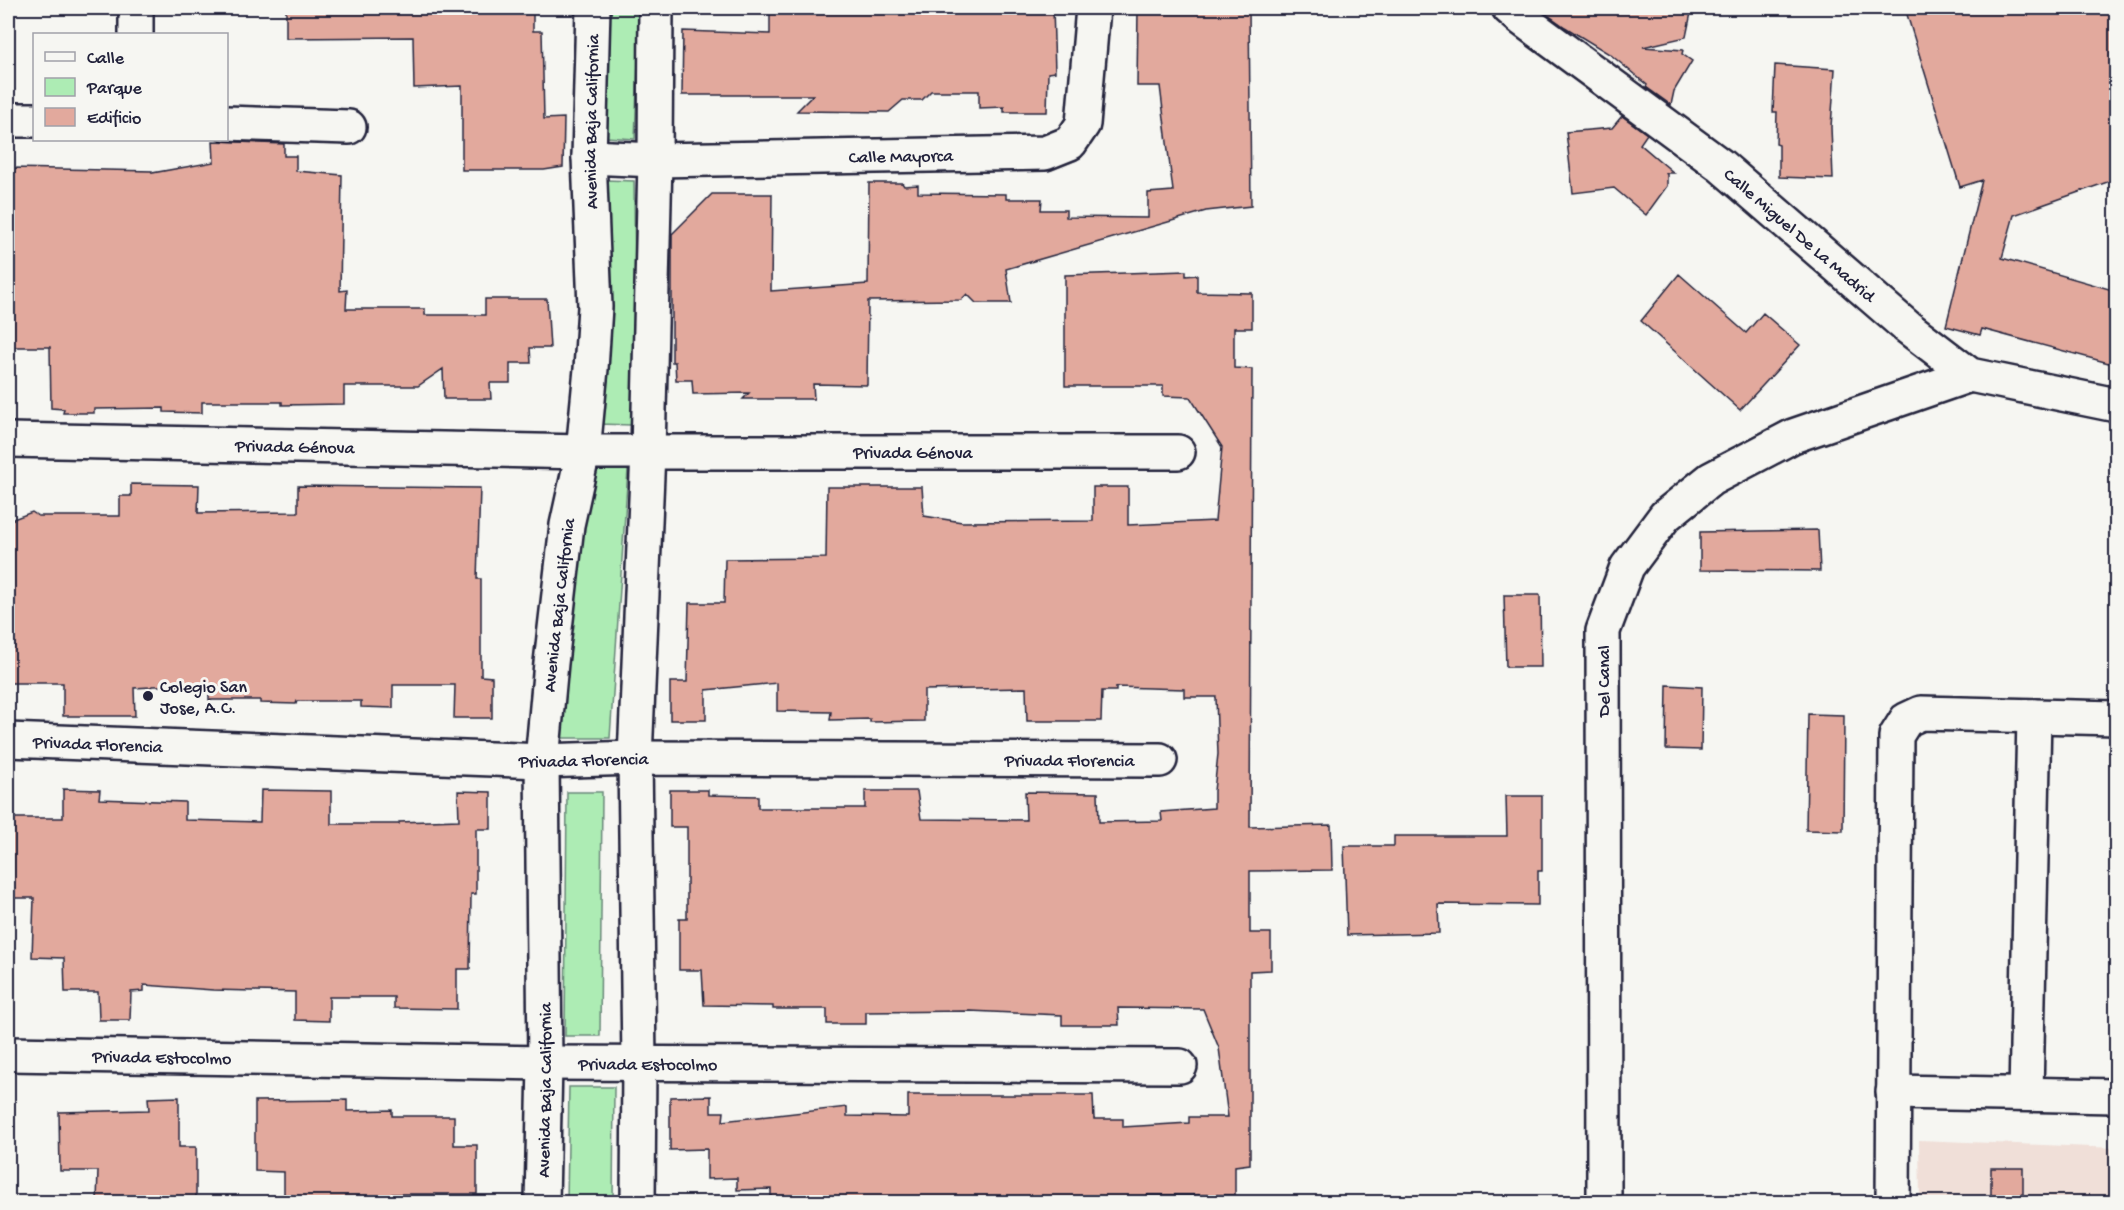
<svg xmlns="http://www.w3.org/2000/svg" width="2124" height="1210" font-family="'Gochi Hand',sans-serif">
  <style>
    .built { fill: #f0dfd8 }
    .green { fill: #adecb4; stroke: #688778; stroke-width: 1.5 }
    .building { fill: #e2a99d; stroke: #22223b; stroke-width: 1.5 }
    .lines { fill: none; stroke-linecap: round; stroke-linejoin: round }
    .minor-casing { stroke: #22223b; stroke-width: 38 }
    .minor { stroke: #f6f6f2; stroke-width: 33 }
    .poi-dot { fill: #22223b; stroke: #f6f6f2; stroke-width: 2 }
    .labels { text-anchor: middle; stroke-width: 6; stroke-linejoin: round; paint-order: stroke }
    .street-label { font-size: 18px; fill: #22223b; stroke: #f6f6f2 }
    .poi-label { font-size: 18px; fill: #22223b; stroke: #f6f6f2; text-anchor: start }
  </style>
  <rect width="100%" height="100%" fill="#f6f6f2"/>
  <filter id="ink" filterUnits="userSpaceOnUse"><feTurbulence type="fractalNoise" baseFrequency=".0167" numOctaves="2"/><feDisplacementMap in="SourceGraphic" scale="12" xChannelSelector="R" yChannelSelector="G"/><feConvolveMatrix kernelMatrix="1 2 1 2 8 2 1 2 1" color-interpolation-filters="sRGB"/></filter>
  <g filter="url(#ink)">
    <path class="built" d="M1919,1140L2116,1148V1202H1920Z"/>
    <path class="green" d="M607,8H640L635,139L606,137Z
      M605,180L634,181L635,303L631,425L599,424Z
      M628,469L610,738H558L571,586L597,470Z
      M567,792H602L600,1036H565Z
      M569,1087H614L613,1202H567Z"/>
    <path class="building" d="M286,8H530V12L533,11V31H542L544,119L564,118L563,167L544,170H462V86L414,88L413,37L286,38Z
      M770,8H1053L1055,72L1048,73L1047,112H1004V107L979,108V91H931L922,100H903L889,112L797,111L813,95H682L683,31L770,34Z
      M1138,8H1235V10H1249L1251,206L1206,211L1006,269L1011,303H976L967,294L961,300L868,301L867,385L813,384L814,399H743L749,393L693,394L692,380H676L675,362H672V234L712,194H772L771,291L868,284L869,183H902L904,186L918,185V193L1006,194V199H1042L1041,210H1066V217L1148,218V193L1173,191L1160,86H1137Z
      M1538,8H1692L1686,37L1643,47L1683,50L1682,54L1692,61L1674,91L1671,105L1646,87L1647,85L1611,55L1565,27Z
      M1905,8H2109L2116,31V179L2014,215L2002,258L2116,291V365L1982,329L1980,335L1946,326L1982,180L1960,187Z
      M1775,65L1835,69L1831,127L1833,179L1779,177V145L1776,144L1777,112H1773Z
      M1622,116L1647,134L1640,144L1674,173H1665L1667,174V186L1646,215L1614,188L1573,193L1566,132L1612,128Z
      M213,141L284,144V156H296V171L342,175L340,291L347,290L346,309H425V315H485V299H547L550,348H530L531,363H510V383H490L491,399H444L443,369L418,386H344V404L282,405V402H202V413L164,412V408L94,409V413H63L64,409L51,408L50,347H8V174H11L12,168L152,171V173L214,162Z
      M1186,271V276L1197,275V292L1252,293V328H1234V368L1252,369L1250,827L1331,825L1332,870L1250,871V933H1271V970L1250,971V1164L1235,1166V1195H1147V1200H1062V1203H771V1189L737,1190V1178L707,1179V1149L670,1150V1097L711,1096V1112H724L723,1121L847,1107V1116L908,1117V1095H1093L1094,1119H1123V1127L1189,1123V1117H1228L1219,1048L1203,1009L1118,1008L1119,1025H1062V1015L970,1011L866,1012V1024H827V1009H773V1006L704,1005L702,970H679V919H687V827H670V790H708V795L758,796V808H865V791H917L921,819L1026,820L1025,792L1098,793L1099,822L1162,821L1161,812L1214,808V791L1218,754L1216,697H1184V689L1116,687V691H1102L1101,721H1027L1026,688L924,690V721L870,722V719L830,720L831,712L777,711V683L706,690V720H670V682H687L689,603H724L725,559L826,558L827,487H922L924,516L962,522L1093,521V487H1128V525L1215,521L1222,447L1190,397L1163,396V386H1065V275Z
      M1679,274L1746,333L1763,313L1800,345L1740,410L1641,321Z
      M131,484L199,485L198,513L298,512V486L480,488L477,579H481V676L492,677V718H454L455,685H393V708L361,707V701H297L296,704L260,703V700H209V685L152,686L151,687L134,688L135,716H63V683H9L8,521L32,512L38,516H120V496H131Z
      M1818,530L1820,571L1700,570V532Z
      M1504,595H1540L1541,667H1506Z
      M1667,685L1702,687L1701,750L1666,749Z
      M1808,714L1844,715L1843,831L1806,830Z
      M63,789L100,790L99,799L185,802V820L260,822L261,790L331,791V824H399V822L459,820L458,791L491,792V829H476V894H471L470,969H457V1009L394,1008V997H329V1021L295,1020V992L213,990L144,985V991L131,992L130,1020H99L98,992H65L64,958L32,957L34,898H8V818H63Z
      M1506,796H1542V871H1538V905L1438,904L1439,933L1347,935L1344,846H1394V836H1507Z
      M179,1097V1147H196V1202L97,1201L98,1171H60L59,1112L149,1110L148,1098Z
      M347,1100V1111L392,1110V1116H454V1145H477V1194H392V1203H284V1172L255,1171V1101Z
      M1991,1168H2023V1203H1991Z"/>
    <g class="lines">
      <g class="minor-casing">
        <g id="minor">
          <path d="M136,8V34"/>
          <path id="s1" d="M1509,8L1522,19L1720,165L1906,326L1970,375L2116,405"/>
          <path d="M8,120H34"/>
          <path d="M226,123L349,127"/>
          <path id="s2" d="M589,157L655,160L1045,153L1070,143L1083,124L1093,8"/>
          <path id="s3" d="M9,440L583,452H1178"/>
          <path id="s4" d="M8,740L542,761L635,758L1160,760"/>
          <path id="s5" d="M8,1054L545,1063L1180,1066"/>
          <path d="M1893,1092L2116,1096"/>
          <path d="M2026,1094L2034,716"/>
          <path id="s6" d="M542,1202L545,1063L542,761L551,663L567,525L583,452L591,369L595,307L589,157L593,8"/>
          <path d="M638,1202L639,1063L635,758L648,452L655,160L656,8"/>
          <path d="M1604,1202L1603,631L1627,567L1665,516L1711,479L1793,436L1970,375"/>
          <path d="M1893,1202L1896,736L1906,720L1921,713L2116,718"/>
        </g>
      </g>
      <use href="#minor" class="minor"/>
    </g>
  </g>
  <circle class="poi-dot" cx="148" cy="696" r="6"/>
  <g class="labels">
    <g class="street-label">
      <text dy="6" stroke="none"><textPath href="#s6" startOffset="1084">Avenida Baja California</textPath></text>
      <text dy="6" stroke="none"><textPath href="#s2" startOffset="312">Calle Mayorca</textPath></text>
      <text dy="6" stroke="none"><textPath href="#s1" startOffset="369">Calle Miguel De La Madrid</textPath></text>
      <text dy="6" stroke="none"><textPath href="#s3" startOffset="286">Privada Génova</textPath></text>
      <text dy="6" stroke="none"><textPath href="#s3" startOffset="904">Privada Génova</textPath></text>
      <text dy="6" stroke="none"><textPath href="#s6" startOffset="598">Avenida Baja California</textPath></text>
      <text transform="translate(1603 681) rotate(-90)" y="6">Del Canal</text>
      <text dy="6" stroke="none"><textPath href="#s4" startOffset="90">Privada Florencia</textPath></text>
      <text dy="6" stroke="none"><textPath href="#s4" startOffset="576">Privada Florencia</textPath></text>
      <text dy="6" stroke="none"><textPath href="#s4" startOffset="1062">Privada Florencia</textPath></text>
      <text dy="6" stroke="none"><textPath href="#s5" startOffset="154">Privada Estocolmo</textPath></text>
      <text dy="6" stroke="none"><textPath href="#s5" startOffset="640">Privada Estocolmo</textPath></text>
      <text dy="6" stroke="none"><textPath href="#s6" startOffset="112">Avenida Baja California</textPath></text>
    </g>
    <g class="poi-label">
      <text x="160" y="692">Colegio San<tspan x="160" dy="21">Jose, A.C.</tspan></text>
    </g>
  </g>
  <rect width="2124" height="1210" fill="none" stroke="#f6f6f2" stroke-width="30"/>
  <rect x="15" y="15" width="2094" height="1180" fill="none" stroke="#22223b" stroke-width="2" filter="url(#ink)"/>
  <rect x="33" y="33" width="195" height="108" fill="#f6f6f2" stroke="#a1a1a9" stroke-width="1.5"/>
  <rect x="45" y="52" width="30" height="9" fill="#f6f6f2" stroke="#a1a1a9" stroke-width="1.5"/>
  <text x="87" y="63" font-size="18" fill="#22223b">Calle</text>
  <rect x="45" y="78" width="30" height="18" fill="#adecb4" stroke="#a1a1a9" stroke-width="1.5"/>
  <text x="87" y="93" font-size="18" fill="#22223b">Parque</text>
  <rect x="45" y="108" width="30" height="18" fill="#e2a99d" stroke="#a1a1a9" stroke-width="1.5"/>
  <text x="87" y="123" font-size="18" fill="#22223b">Edificio</text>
</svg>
